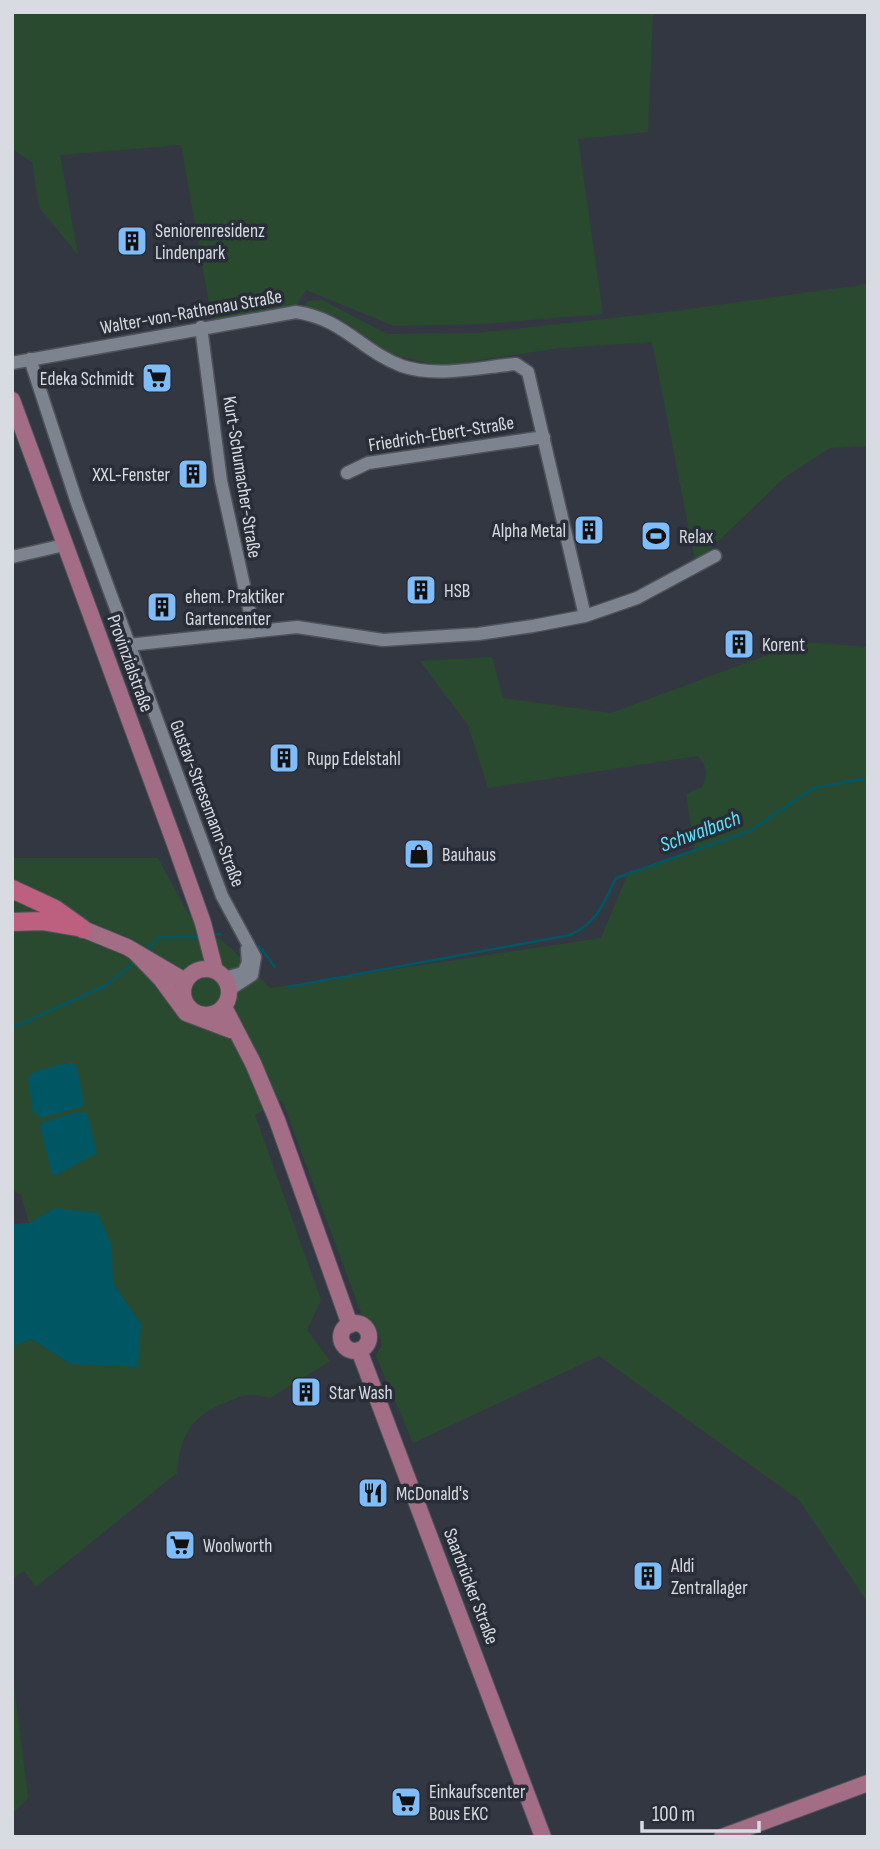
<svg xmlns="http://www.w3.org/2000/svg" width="880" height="1849" font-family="'Sofia Sans Condensed',sans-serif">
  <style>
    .green { fill: #2a4a30 }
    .water { fill: #005764 }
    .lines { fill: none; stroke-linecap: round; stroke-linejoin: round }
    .stream { stroke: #005764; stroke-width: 2.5 }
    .minor-casing { stroke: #50535c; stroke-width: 15 }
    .major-casing { stroke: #50535c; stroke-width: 18 }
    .highway-casing { stroke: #50535c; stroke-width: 20 }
    .minor { stroke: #7e8390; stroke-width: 12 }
    .major { stroke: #a46d86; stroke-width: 16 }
    .highway { stroke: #bd5f7f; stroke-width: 18 }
    .labels { text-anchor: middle; stroke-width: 7; stroke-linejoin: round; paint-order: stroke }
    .poi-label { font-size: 19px; fill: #d8dbe2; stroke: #292d37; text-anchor: start }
    .street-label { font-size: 19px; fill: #d8dbe2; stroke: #292d37 }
    .water-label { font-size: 21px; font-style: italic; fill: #5ce4ff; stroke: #292d37 }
  </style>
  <rect width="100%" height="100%" fill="#333742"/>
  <path class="green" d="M12,12H653L648,132L578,139L603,314L482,324L394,326L306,290L295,308L212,320L181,145L60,155L78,255L39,207L32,162L12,149Z
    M868,284V446L830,448L785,477L705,554L695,560L652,342L559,348L441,366L391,354L336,316L303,309L307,301L322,300L387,334L478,333L675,311Z
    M802,642L868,647V1603L799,1500L599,1356L413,1443L376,1356L382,1344L375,1324L362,1315L282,1100L255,1115L321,1300L307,1330L330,1361L270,1398C247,1392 243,1395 222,1404C189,1418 180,1438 177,1473L36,1587L24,1571L12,1579V1347L31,1339L71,1364L141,1324L113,1283L112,1247L55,1208L29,1223L21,1195L12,1190V858H158L188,914L232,949L270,988L601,938L628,873L695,850L686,794L702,787C708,774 707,767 698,756L488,788L468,725L420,661L492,657L503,698L611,713Z
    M12,1668L28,1798L12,1814Z"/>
  <path class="water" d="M67,1063H74L77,1068L84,1103L81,1107L41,1118L33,1112L28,1078L33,1072Z
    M78,1112L87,1113L97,1153L56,1175L52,1174L40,1126L43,1122Z
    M55,1208L98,1213L112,1247L113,1283L141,1324L138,1367L71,1364L31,1339L12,1347V1224L29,1223Z"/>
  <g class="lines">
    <path class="stream" d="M211,935L220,934
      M259,946L275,967
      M145,952L159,937H201
      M288,987L570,935C597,923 604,903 616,878L752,830L813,788L868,778
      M12,1028L107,985L135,962"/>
    <g class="minor-casing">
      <path id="minor" d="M201,327L221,481L254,631
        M30,359L77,503L222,896L255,957L252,975L229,990
        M12,363L296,312C344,319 361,351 402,366C437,378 481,367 516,364L528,372L585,616
        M347,473L368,463L544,437
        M12,557L64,545
        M128,645L297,627L383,640L478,634L533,626L585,616L637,598L715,556
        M224,978L243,973L248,963L247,949"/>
    </g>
    <g class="major-casing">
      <path id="major" d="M12,400L175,844L203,923L215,970
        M83,929L127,947L185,981
        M135,952L161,979L186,1013L231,1030
        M183 992a23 23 0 1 1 46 0a23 23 0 1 1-46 0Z
        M224,1007L253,1063L277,1120L350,1325
        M341 1337a14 14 0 1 1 28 0a14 14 0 1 1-28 0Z
        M359,1350L543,1837
        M722,1837L868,1783"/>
    </g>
    <g class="highway-casing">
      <path id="highway" d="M12,889L55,909L83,929
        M12,922L42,921L77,927"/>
    </g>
    <use href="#minor" class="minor"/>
    <use href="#major" class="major"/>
    <use href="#highway" class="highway"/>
  </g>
  <defs>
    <g id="building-square" transform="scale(1.575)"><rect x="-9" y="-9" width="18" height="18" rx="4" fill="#7ebdf9" stroke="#292d37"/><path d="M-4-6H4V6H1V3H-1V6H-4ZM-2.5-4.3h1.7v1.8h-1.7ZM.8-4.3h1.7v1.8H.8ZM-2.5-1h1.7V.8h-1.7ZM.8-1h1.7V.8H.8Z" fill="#111"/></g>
    <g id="supermarket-square" transform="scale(1.575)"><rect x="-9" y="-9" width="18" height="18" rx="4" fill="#7ebdf9" stroke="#292d37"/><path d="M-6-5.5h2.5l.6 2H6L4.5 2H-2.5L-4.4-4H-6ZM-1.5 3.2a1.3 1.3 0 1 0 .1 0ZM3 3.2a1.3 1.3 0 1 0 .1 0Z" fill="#111"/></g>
    <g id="stadium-square" transform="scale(1.575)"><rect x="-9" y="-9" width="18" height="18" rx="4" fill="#7ebdf9" stroke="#292d37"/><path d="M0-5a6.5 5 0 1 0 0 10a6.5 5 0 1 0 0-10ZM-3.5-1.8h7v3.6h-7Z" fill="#111"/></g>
    <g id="shop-square" transform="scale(1.575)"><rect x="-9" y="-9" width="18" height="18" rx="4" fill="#7ebdf9" stroke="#292d37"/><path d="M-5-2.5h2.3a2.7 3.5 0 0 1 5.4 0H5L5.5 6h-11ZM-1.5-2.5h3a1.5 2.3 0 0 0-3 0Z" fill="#111"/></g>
    <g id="restaurant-square" transform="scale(1.575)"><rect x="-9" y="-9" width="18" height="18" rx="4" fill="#7ebdf9" stroke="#292d37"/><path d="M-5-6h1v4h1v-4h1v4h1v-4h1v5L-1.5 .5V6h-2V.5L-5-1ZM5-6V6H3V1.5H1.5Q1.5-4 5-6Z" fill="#111"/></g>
  </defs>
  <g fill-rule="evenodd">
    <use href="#building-square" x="132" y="241"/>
    <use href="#supermarket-square" x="157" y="378"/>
    <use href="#building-square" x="193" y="474"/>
    <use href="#building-square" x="589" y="530"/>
    <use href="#stadium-square" x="656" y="536"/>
    <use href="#building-square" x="421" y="590"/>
    <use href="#building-square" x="162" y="607"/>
    <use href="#building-square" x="739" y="644"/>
    <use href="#building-square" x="284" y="758"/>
    <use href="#shop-square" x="419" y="854"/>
    <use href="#building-square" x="306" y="1392"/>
    <use href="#restaurant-square" x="373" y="1493"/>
    <use href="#supermarket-square" x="180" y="1545"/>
    <use href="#building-square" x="648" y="1576"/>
    <use href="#supermarket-square" x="406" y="1802"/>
  </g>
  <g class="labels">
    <g class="poi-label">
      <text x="155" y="237">Seniorenresidenz<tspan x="155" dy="22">Lindenpark</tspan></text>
      <text x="134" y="385" text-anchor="end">Edeka Schmidt</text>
      <text x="170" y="481" text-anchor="end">XXL-Fenster</text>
      <text x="566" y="537" text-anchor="end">Alpha Metal</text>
      <text x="679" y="543">Relax</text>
      <text x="444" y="597">HSB</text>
      <text x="185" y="603">ehem. Praktiker<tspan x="185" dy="22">Gartencenter</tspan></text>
      <text x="762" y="651">Korent</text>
      <text x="307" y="765">Rupp Edelstahl</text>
      <text x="442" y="861">Bauhaus</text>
      <text x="329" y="1399">Star Wash</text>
      <text x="396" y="1500">McDonald's</text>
      <text x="203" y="1552">Woolworth</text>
      <text x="671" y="1572">Aldi<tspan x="671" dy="22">Zentrallager</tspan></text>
      <text x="429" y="1798">Einkaufscenter<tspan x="429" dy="22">Bous EKC</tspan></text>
    </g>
    <g class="street-label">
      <text transform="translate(191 311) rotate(-10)" y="7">Walter-von-Rathenau Straße</text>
      <text transform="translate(441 433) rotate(-9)" y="7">Friedrich-Ebert-Straße</text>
      <text transform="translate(243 477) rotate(81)" y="7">Kurt-Schumacher-Straße</text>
      <text transform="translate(131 663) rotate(70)" y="7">Provinzialstraße</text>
      <text transform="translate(208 803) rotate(69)" y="7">Gustav-Stresemann-Straße</text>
      <text transform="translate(472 1586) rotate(69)" y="7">Saarbrücker Straße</text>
    </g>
    <g class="water-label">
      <text transform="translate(700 831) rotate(-20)" y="7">Schwalbach</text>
    </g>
  </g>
  <rect width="880" height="1849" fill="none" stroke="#d8dbe2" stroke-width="28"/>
  <path d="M642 1821v10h117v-10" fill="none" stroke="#d8dbe2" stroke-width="3.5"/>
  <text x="652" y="1821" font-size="21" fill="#d8dbe2" stroke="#292d37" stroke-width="5" paint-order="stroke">100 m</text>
</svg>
